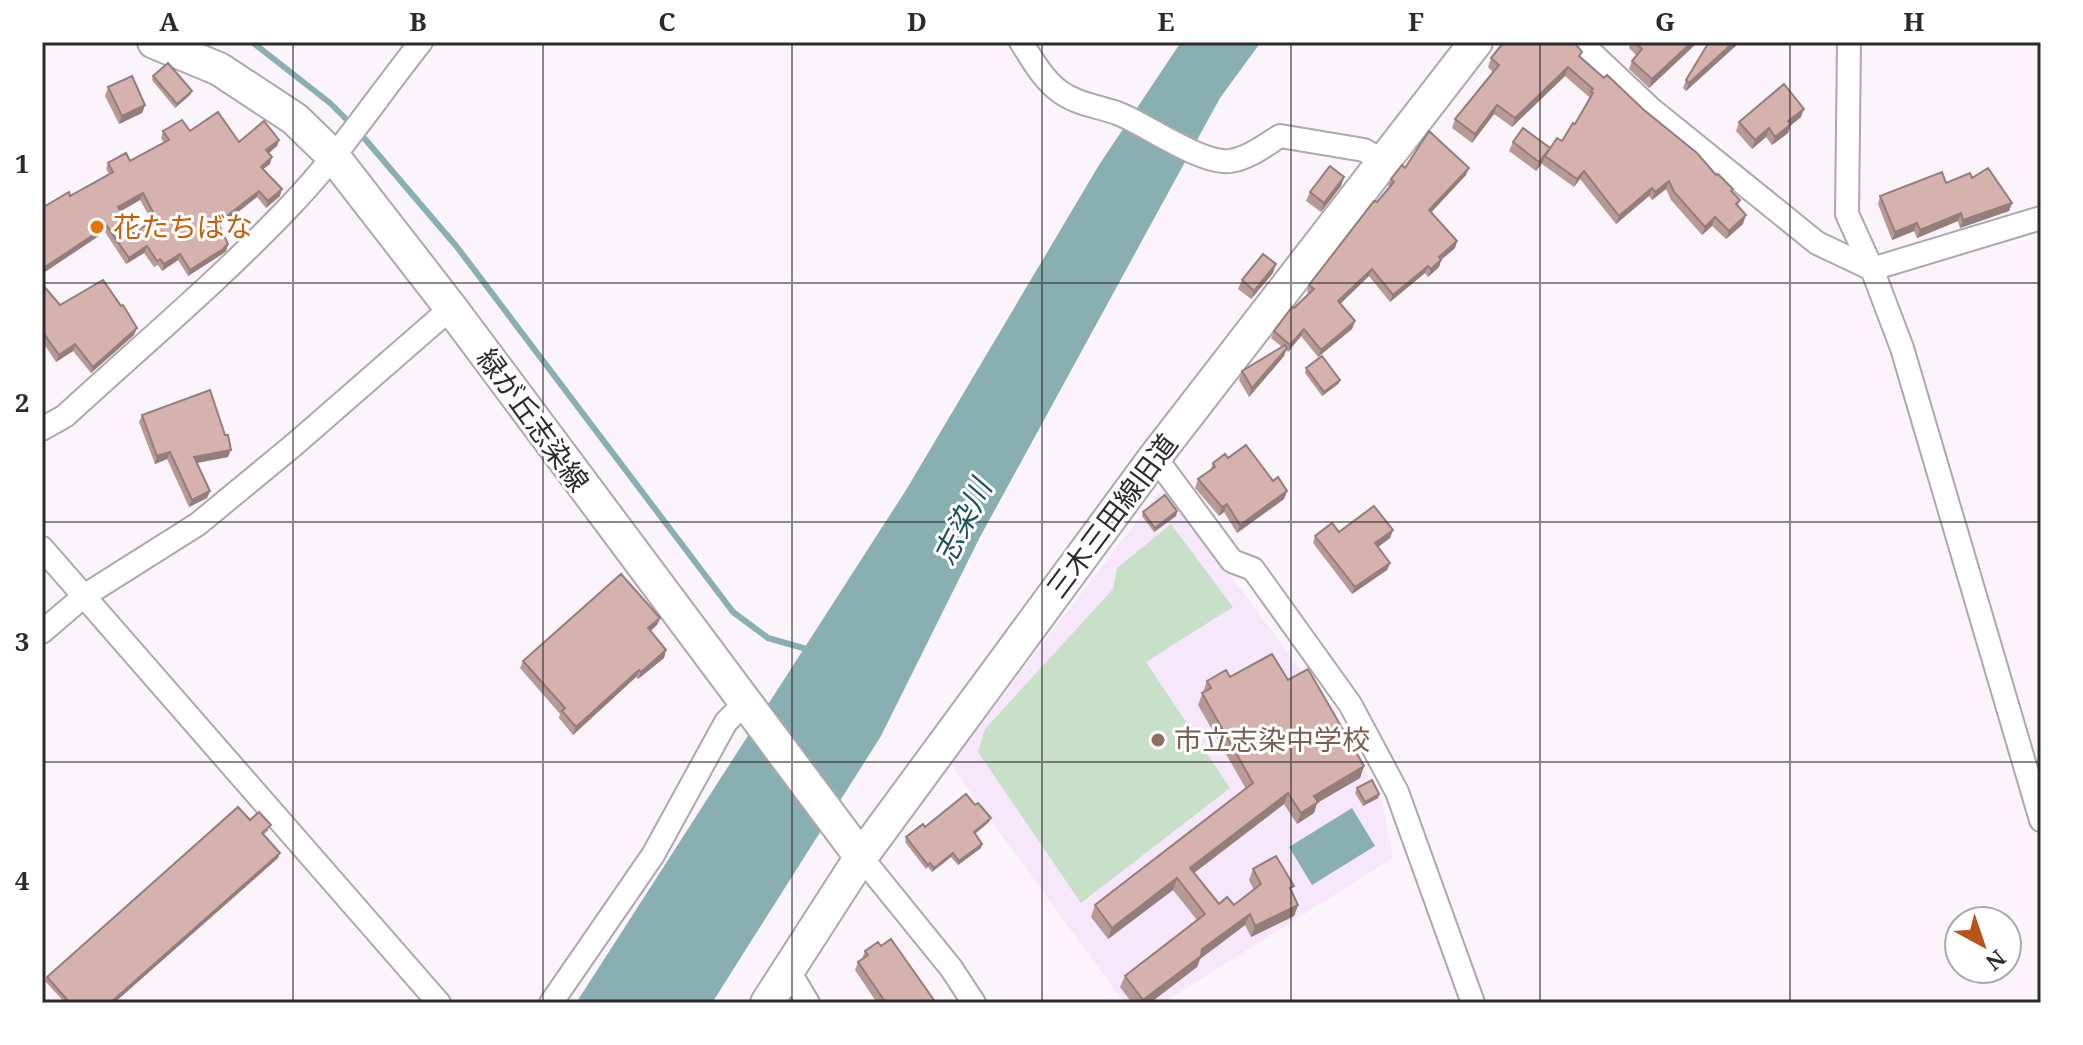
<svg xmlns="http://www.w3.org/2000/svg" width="2083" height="1045" font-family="'Noto Serif','Noto Sans JP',serif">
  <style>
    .education { fill: #f6e7fa }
    .green { fill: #c9e0c8 }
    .water { fill: #89afb2 }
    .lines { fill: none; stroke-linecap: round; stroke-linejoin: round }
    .stream { stroke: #89afb2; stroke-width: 6 }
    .street-casing { stroke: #aea8ae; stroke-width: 26 }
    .secondary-casing { stroke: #aea8ae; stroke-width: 36 }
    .street { stroke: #fff; stroke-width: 22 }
    .secondary { stroke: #fff; stroke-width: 32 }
    .wall { fill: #b79995; fill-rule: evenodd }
    .shaded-wall { fill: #957d79 }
    .building { fill: #d5b2ad; stroke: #957d79; stroke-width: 2; fill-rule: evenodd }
    .grid { fill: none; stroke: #2d2a2d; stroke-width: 2; stroke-opacity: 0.55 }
    .food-dot { fill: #e8710a; stroke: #fff; stroke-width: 3 }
    .education-dot { fill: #8d6e63; stroke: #fff; stroke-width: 3 }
    .labels { text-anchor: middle; stroke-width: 6; stroke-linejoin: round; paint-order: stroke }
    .food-label { font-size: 28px; fill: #c56008; stroke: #fff; text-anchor: start }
    .street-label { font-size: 28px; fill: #2d2a2d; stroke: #fff }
    .education-label { font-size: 28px; fill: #785e54; stroke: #fff; text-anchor: start }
    .water-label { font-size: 30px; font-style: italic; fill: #1c5358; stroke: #fff }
    .neatline { fill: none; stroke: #2d2a2d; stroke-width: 3 }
    .grid-label { font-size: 26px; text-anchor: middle; font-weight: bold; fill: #2d2a2d }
  </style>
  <rect width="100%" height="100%" fill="#fbf5fb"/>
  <path class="education" d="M1164,486L1335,716L1382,801L1393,858L1163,1003H1124L950,764Z"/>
  <path class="green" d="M1171,524L1233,607L1146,662L1230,788L1081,903L978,752L985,729L1113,589L1117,568Z"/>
  <path class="water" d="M1181,42H1261L1220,98L980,537L881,736L712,1003H576L906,490L1099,165Z
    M1352,808L1375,846L1312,885L1289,847Z"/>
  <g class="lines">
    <path class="stream" d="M252,42L330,103L351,124
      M359,132L457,247L733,612L768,638L810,650"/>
    <g class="street-casing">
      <path id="street" d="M1021,42C1032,59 1042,78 1059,91C1076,104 1097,106 1117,113C1146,124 1202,165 1230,161C1249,158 1264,146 1280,136L1364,150L1385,162
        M1580,42L1650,108L1817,243L1872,269L2041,218
        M1849,42L1847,214L1872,269L1902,348L2041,820
        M42,429L65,416C141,346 220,280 292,204C339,155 378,96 421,42
        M1155,457L1232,561L1253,569L1350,704L1397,792L1473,1003
        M42,548L439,1003
        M42,632L84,596L198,524L295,444L451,308
        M861,857L951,968L974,1003
        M789,971L808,1003
        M551,1003L653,855L726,722L745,703"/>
    </g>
    <g class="secondary-casing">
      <path id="secondary" d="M154,42L219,69L295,119L333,156L451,308L861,857
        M767,1003L861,857L1155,457L1476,42"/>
    </g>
    <use href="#street" class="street"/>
    <use href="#secondary" class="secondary"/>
  </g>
  <path class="wall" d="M1631,42H1698L1649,88L1629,69L1632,61L1637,56L1629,48Z
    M1709,42H1740L1686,91L1683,88L1686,80Z
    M1582,52L1580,57L1644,110L1716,175L1733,189L1732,192L1740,200L1738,206L1743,224L1726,239L1712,226L1702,235L1671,200L1666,189L1652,200L1649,196L1616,224L1580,179L1574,187L1542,164L1543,162L1536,171L1509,151L1513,142L1550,148L1562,141L1575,124L1589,101L1588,100L1589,97L1565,76L1512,127L1494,114L1472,143L1452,128L1455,119L1493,72L1488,67L1491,58Z
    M153,76L192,91L190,95L175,108L152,80Z
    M108,87L145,105L142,113L119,124L105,96Z
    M1801,117L1790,126L1788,133L1772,145L1766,137L1752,149L1736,131L1739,122Z
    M163,131H190L239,142L279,140L277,146L269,153L270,164L263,169L280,196L266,208L257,197L219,227L228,244L226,251L188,276L178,260L162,271L158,265L154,267L144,253L126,264L105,232L70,196L109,174L106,169L108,163L130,161L164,143L161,138ZM140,200L152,221L133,234L120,211Z
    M1405,168L1466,175L1431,212L1457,241L1455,248L1441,260L1439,267L1428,277L1425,273L1390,302L1369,276L1340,304L1355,321L1352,329L1318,357L1301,336L1288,352L1286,350L1284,356L1249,397L1239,380L1242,371L1282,347L1271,338L1274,331L1309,294L1307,292L1309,285L1390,187L1388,186L1391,179Z
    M1344,177L1341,186L1321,212L1306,201L1310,192Z
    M1972,178L2012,203L2009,211L1960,228L1958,221L1917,238L1914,231L1892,240L1878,204L1880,196Z
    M1273,273L1251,299L1238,289L1242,280Z
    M42,284L60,305L134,335L91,373L73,351L56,362L42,341Z
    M1306,368L1340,380L1338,384L1322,396L1305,373Z
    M142,415L228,457L197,463L210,491L207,498L189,507L167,459L155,464L139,422Z
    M1228,458L1273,481L1287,491L1284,499L1237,533L1224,512L1219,516L1195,488L1198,479L1210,471L1213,463Z
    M1177,511L1176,516L1154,532L1142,516L1143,512Z
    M1393,530L1390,538L1378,547L1390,563L1387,570L1352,594L1313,543L1315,536L1339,532Z
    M660,618L657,625L650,631L666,650L664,658L638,679L636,677L573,735L559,718L560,714L520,668L523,661Z
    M1230,677L1288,680L1364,766L1360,778L1317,803L1314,813L1297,824L1284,804L1194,873L1219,904L1234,905L1254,890L1249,880L1253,869L1292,892L1298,905L1294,916L1251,937L1245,925L1200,959L1197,967L1150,1003H1132L1120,987L1125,976L1197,920L1173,890L1108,939L1091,917L1095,905L1246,789L1198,705L1207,681Z
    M1357,788L1379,794L1378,798L1363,806L1355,793Z
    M250,820L269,830L263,835L278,858L114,1003H65L45,981L47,977Z
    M989,822L975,834L981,848L958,865L951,857L932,872L928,867L926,869L905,842L906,837L925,827Z
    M881,946L936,1003H877L855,970L858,962L862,959L865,951Z"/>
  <path class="shaded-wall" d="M1692,42H1698L1649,88L1652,79Z
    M1734,42H1740L1686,91L1689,83Z
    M1568,67L1565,76L1512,127L1515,118Z
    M192,91L190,95L175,108L177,104Z
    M145,105L142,113L119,124L122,116Z
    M1497,105L1494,114L1472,143L1475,134Z
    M1804,109L1801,117L1790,126L1788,133L1772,145L1775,137L1788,121Z
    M1769,128L1766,137L1752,149L1755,140Z
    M279,140L277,146L264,157L266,150Z
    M1545,156L1543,162L1536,171L1539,162Z
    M272,157L270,164L258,173L261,167Z
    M1469,168L1466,175L1427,217L1429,210Z
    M1584,171L1580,179L1574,187L1577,179Z
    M1344,177L1341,186L1321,212L1324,203Z
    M1669,181L1666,189L1652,200L1655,192Z
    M1652,188L1649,196L1616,224L1619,216Z
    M282,189L280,196L266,208L268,201Z
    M259,191L257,197L215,230L218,223Z
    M143,193L140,200L116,214L118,207Z
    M2012,203L2009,211L1960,228L1963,220Z
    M1961,213L1958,221L1917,238L1920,230Z
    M1746,215L1743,224L1726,239L1729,231Z
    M1715,217L1712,226L1702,235L1705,227Z
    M1917,223L1914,231L1892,240L1895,232Z
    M107,226L105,232L42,274V269Z
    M1457,241L1455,248L1436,264L1439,257Z
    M228,244L226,251L221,255L188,276L190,270Z
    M147,246L144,253L126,264L129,258Z
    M180,254L178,260L162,271L164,264Z
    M1441,260L1439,267L1428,277L1431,269Z
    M1276,264L1273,273L1251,299L1254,291Z
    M1428,266L1425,273L1390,302L1393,295Z
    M1372,269L1369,276L1336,308L1338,301Z
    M1355,321L1352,329L1318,357L1321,350Z
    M137,328L134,335L91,373L93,367Z
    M1304,329L1301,336L1288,352L1290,345Z
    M75,344L73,351L56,362L59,355Z
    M1287,348L1284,356L1249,397L1252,388Z
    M1340,380L1338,384L1322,396L1324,392Z
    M231,450L228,457L191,464L194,457Z
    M170,452L167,459L155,464L157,456Z
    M210,491L207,498L189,507L192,500Z
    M1287,491L1284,499L1237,533L1240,525Z
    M1227,504L1224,512L1219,516L1222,507Z
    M1177,511L1176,516L1154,532L1155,528Z
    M1393,530L1390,538L1373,551L1375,543Z
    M1390,563L1387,570L1352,594L1355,587Z
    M660,618L657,625L645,636L648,628Z
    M666,650L664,658L638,679L641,672Z
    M639,670L636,677L573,735L576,727Z
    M1364,766L1360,778L1317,803L1314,813L1297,824L1301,813L1314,796Z
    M1288,793L1284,804L1186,879L1190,868Z
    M1379,794L1378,798L1363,806L1365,802Z
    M991,818L989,822L972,836L974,832Z
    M982,844L981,848L958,865L959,861Z
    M280,853L278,858L114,1003H110Z
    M953,853L951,857L932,872L934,868Z
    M1177,878L1173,890L1108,939L1112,928Z
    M1298,905L1294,916L1251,937L1255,926Z
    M1250,914L1245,925L1200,959L1197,967L1150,1003H1142L1143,1000L1202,949Z"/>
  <path class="building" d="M1504,42H1574L1582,52L1579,56L1604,78L1607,75L1644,110L1697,153L1716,175L1718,174L1733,189L1731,191L1740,200L1736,204L1746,215L1729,231L1715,217L1705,227L1674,192L1669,181L1655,192L1652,188L1619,216L1584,171L1577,179L1545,156L1557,138L1562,141L1573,123L1575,124L1593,93L1591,92L1593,89L1568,67L1515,118L1497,105L1475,134L1455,119L1499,65L1491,58Z
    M1635,42H1692L1652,79L1632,61L1642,49Z
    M1709,42H1734L1689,83L1686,80Z
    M168,63L192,91L177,104L153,76Z
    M132,76L145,105L122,116L108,87Z
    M1784,84L1804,109L1788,121L1791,124L1775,137L1769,128L1755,140L1739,122Z
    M218,112L239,142L264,121L279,140L266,150L272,157L261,167L282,189L268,201L259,191L218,223L228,244L223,249L190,270L180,254L164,264L160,259L157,261L147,246L129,258L107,226L42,269V208L69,192L70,196L113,172L108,163L126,153L130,161L169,140L163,131L182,120L190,131ZM143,193L156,218L133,234L118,207Z
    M1523,128L1550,148L1539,162L1513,142Z
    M1429,131L1469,168L1429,210L1457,241L1439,257L1441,260L1431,269L1428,266L1393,295L1372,269L1338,301L1355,321L1321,350L1304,329L1290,345L1274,331L1292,307L1294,308L1314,289L1309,285L1374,201L1377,202L1394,182L1391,179L1402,165L1405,168Z
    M1330,166L1344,177L1324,203L1310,192Z
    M1988,168L2012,203L1963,220L1961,213L1920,230L1917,223L1895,232L1880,196L1942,172L1946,183L1970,173L1972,178Z
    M1263,254L1276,264L1254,291L1242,280Z
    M103,280L121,306L123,305L137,328L93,367L75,344L59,355L42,331V284L60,305Z
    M1285,345L1287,348L1252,388L1242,371Z
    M1322,356L1340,380L1324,392L1306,368Z
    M210,390L225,435H228L231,450L194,457L210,491L192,500L170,452L157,456L142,415Z
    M1246,445L1273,481L1278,477L1287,491L1240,525L1227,504L1222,507L1198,479L1215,467L1213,463L1225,454L1228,458Z
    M1165,495L1177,511L1155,528L1143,512Z
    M1374,506L1393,530L1375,543L1390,563L1355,587L1315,536L1332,523L1339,532Z
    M621,574L660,618L648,628L666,650L641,672L639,670L576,727L562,711L565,708L523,661Z
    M1272,654L1288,680L1308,669L1364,766L1314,796L1318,802L1301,813L1288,793L1190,868L1219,904L1227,897L1234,905L1261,884L1253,869L1276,856L1294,886L1290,888L1298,905L1255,926L1250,914L1202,949L1201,956L1143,1000L1125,976L1205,914L1177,878L1112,928L1095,905L1253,783L1202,693L1211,688L1207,681L1226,670L1230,677Z
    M1372,780L1379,794L1365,802L1357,788Z
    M966,794L975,805L978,803L991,818L974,832L982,844L959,861L953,853L934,868L930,863L928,865L906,837L923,824L925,827Z
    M238,807L250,820L259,812L271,825L262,833L280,853L110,1003H70L47,977Z
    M891,939L936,1003H886L858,962L868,955L865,951L878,942L881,946Z"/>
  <path class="grid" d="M293,42V1003M543,42V1003M792,42V1003M1042,42V1003M1291,42V1003M1540,42V1003M1790,42V1003M42,283H2041M42,522H2041M42,762H2041"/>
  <circle class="food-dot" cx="97" cy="227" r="8"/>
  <circle class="education-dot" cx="1158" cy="740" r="8"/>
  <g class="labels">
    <g class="food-label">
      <text x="113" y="237">花たちばな</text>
    </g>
    <g class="street-label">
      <text transform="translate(533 420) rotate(54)" y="10">緑が丘志染線</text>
      <text transform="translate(1112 516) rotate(-53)" y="10">三木三田線旧道</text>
    </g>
    <g class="education-label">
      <text x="1174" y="750">市立志染中学校</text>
    </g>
    <g class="water-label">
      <text transform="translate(963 522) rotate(-63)" y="10">志染川</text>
    </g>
  </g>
  <rect width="2083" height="1045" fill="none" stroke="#ffffff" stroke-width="88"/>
  <g transform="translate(1983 945) rotate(140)"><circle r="38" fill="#ffffff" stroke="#abaaab" stroke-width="2"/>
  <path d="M0-6L14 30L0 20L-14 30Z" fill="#b65516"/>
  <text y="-12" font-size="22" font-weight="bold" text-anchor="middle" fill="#2d2a2d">N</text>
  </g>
  <rect x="44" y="44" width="1995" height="957" class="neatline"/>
  <g class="grid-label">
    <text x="169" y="31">A</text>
    <text x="418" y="31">B</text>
    <text x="667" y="31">C</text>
    <text x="917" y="31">D</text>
    <text x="1166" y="31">E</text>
    <text x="1416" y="31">F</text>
    <text x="1665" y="31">G</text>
    <text x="1914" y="31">H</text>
    <text x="22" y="173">1</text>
    <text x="22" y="412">2</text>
    <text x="22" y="651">3</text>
    <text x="22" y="890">4</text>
  </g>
</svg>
